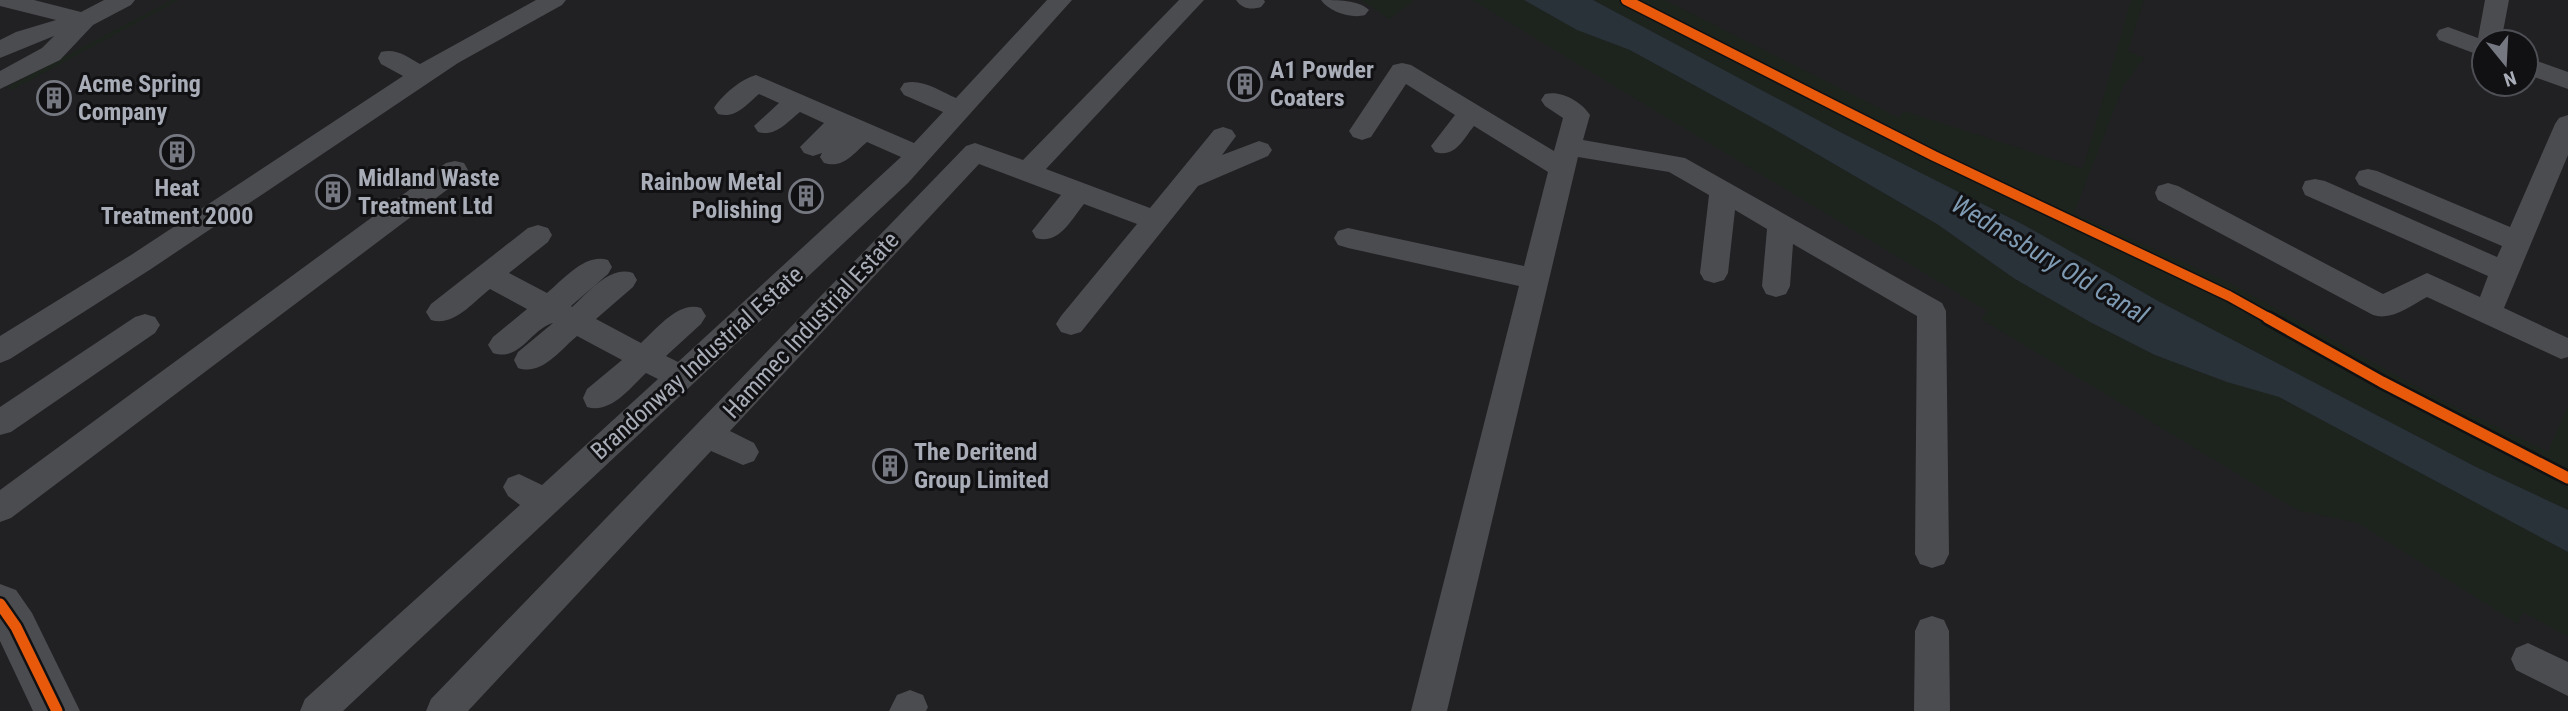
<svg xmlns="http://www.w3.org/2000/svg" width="2568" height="711" font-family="'Roboto Condensed',sans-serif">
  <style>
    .built { fill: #212123; fill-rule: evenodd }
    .green { fill: #1d241e }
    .water { fill: #2a3239 }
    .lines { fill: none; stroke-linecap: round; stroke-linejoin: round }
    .service { fill: #4b4c50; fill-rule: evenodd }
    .minor { fill: #4b4c50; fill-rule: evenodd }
    .cycleway-far1-casing { stroke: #111113; stroke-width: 13 }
    .cycleway-casing { stroke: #111113; stroke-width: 16 }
    .cycleway-far1 { stroke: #e8590c; stroke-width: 10 }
    .cycleway { stroke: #e8590c; stroke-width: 11 }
    .labels { text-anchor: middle; stroke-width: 6; stroke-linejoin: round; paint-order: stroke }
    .poi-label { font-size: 24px; font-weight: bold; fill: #a8adb8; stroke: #111113; text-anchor: start }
    .street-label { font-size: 24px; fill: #a8adb8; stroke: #111113 }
    .water-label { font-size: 26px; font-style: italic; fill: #7f9bb3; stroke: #111113 }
  </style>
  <rect width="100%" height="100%" fill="#171717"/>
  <path class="built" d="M0,0H2568V711H0ZM2484,42H2526V84H2484Z"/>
  <path class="green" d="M172,0H179L12,90L7,87Z
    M1361,0H1415L1389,19Z
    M1472,0H1524L1577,30L1630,50L1774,129L1937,224L2015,279L2092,323L2155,355L2227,382L2279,397L2568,552V637L2523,612L2518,624L2358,523L2297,510L1981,319L1987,311Z
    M1593,0H1665L1899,118L1904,111L2083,169L2131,0H2144L2128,51L2144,58L2123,87L2074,213L2230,283L2430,394L2548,452L2568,405V510L2476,467L2160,302L2024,225L1840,132Z"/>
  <path class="water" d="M1524,0H1593L1840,132L2024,225L2160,302L2476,467L2568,510V552L2279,397L2227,382L2155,355L2092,323L2015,279L1937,224L1774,129L1630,50L1577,30Z"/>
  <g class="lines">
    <path class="service" d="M0,0H34L81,12L104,0H135L131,5L93,25L60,60L0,89V71L42,48L54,36L0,58V40L16,32L56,20L0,6Z
      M536,0H566L562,5L458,63L151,269L10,359L0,363V336L131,255L403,76L381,64L378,58L381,52C397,48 407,57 420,64Z
      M1047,0H1072L908,183L343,711H300L305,699L520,505L508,496L503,487L508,478L519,474L542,485L658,379L646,373C630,388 611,414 587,407L583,398L587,389L622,360L577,336C560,350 542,376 518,368L514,360L518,352L553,323C531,329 520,362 493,353L488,345L493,337L527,309L490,289C473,302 454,327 431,320L426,312L431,304L528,228L538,225L548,228L552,235L548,242L509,273L547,293C564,279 585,253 608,260L612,267L608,274L571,306L572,307C589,292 610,265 633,273L637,280L633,287L596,319L641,343C658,328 678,301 701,308L706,316L701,324L666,356L678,362L901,157L867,142C853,154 843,169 824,163L820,157L822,153L813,156L804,153L800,147L824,123L800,112C786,123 776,137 758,132L754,126L779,103L759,94C746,105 736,119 718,114L714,108C722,95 741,79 756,75L914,143L943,112L904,95L900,89L904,83C922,78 940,91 956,98Z
      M1179,0H1204L1046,169L1150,208L1214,130L1223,127L1232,130L1236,136L1222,155L1259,141L1268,144L1272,150L1268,156L1198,186L1081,332L1071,335L1061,332L1056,324L1061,316L1137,224L1084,204C1071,220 1059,245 1036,238L1032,231L1061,195L979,164L730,431L754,443L759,452L754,461L743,465L711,451L468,711H426L431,699L966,146L975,143L1023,160Z
      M1236,0H1264L1265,2L1261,7C1251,10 1242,9 1236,0Z
      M1321,0C1337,0 1359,0 1369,10L1365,15C1352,19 1329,12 1321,0Z
      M2485,0H2509L2501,42H2484V57L2439,40L2436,35L2439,30L2448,27L2478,38Z
      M2526,57L2568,72V89L2526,74Z
      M1402,63L1411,65L1554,151L1563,118L1545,106L1541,100L1545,94C1561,90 1581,101 1590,115L1583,140L1685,158L1942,303L1946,311L1949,554L1944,564L1932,568L1920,564L1915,554L1917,316L1793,244L1790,286L1786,294L1776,297L1766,294L1762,286L1767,229L1735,210L1728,273L1724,280L1714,283L1704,280L1700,273L1709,195L1669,172L1578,157L1447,711H1411L1519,286L1348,248L1338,245L1334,238L1338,231L1348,228L1524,266L1548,172L1474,126C1462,141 1455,158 1435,152L1431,146L1455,115L1406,84L1371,137L1362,140L1353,137L1349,131L1393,65Z
      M2568,115V155L2504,308L2568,338V357L2561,359L2427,297C2410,306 2392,321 2373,315L2158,200L2155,193L2158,186L2168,183L2178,186L2383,294L2427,273L2480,297L2488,276L2305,195L2302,188L2305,181L2315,179L2325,181L2497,257L2502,246L2359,185L2355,178L2359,171L2368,169L2377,171L2510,227L2555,124L2559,118Z
      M455,161L464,163L468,170L464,177L11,518L0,522V490L446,163Z
      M145,314L155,317L160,325L155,333L11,432L0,435V407L135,317Z
      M1932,616L1944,620L1949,631L1950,711H1914L1915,631L1920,620Z
      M2528,643L2568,662V696L2516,670L2511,659L2516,648Z
      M910,690L923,695L928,707L926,711H889L897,695Z"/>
    <path class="minor" d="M0,584L16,590L32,613L80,711H33L0,641Z"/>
    <g class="cycleway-far1-casing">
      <path id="cycleway-far1" d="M1626,0L1934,156L2229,296L2272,320"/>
    </g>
    <g class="cycleway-casing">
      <path id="cycleway" d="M2268,318L2382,382L2568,478
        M0,604L16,627L57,711"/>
    </g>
    <use href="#cycleway-far1" class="cycleway-far1"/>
    <use href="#cycleway" class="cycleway"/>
  </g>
  <defs>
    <g id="building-ring" transform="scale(1.75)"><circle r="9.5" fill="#111113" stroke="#757880" stroke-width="1.5"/><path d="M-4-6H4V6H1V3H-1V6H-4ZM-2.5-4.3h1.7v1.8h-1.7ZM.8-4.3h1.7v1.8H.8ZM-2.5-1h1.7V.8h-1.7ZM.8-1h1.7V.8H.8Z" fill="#757880"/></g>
  </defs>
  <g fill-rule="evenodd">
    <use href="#building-ring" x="1245" y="84"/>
    <use href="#building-ring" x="54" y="98"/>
    <use href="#building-ring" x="177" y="152"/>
    <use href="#building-ring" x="333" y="192"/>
    <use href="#building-ring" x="806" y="196"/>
    <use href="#building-ring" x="890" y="466"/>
  </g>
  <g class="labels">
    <g class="poi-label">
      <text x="1270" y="78">A1 Powder<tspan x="1270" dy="28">Coaters</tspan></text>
      <text x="78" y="92">Acme Spring<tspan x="78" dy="28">Company</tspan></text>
      <text x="358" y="186">Midland Waste<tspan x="358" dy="28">Treatment Ltd</tspan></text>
      <text x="782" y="190" text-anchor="end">Rainbow Metal<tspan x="782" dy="28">Polishing</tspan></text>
      <text x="177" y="196" text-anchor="middle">Heat<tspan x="177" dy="28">Treatment 2000</tspan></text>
      <text x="914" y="460">The Deritend<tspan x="914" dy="28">Group Limited</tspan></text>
    </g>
    <g class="street-label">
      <text transform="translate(811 325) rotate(-47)" y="8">Hammec Industrial Estate</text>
      <text transform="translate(697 363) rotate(-42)" y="8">Brandonway Industrial Estate</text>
    </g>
    <g class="water-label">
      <text transform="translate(2050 259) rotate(31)" y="9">Wednesbury Old Canal</text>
    </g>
  </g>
  <g transform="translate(2505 63) rotate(162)"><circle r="33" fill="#111113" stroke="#4d4f55" stroke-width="2"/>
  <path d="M0-5L12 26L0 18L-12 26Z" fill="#757880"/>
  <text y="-10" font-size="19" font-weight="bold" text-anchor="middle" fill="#a8adb8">N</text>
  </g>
</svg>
